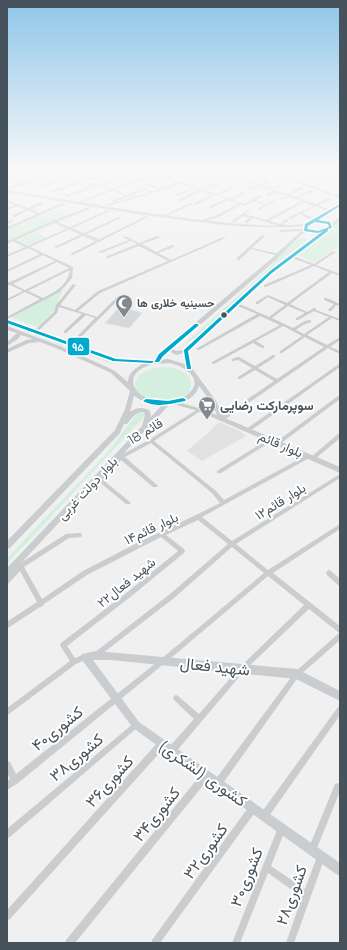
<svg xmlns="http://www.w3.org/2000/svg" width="347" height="950" font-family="Montserrat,Vazirmatn,sans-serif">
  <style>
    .education { fill: #e2e1e2 }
    .green { fill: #d5efde }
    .building { fill: #d6d7d8; stroke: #e1e2e3 }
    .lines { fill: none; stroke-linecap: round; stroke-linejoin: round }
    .street { fill: #caccce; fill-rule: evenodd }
    .secondary { fill: #cacdd0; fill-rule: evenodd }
    .bus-1-casing { stroke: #fff; stroke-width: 3 }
    .bus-1 { fill: #00a9ce; fill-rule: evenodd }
    .bus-dot { fill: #47535c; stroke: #fff; stroke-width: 1.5 }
    .labels { text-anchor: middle; stroke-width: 4; stroke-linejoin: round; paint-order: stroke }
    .far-poi-label { font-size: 11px; font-weight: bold; fill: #47535c; stroke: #fff; text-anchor: start }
    .poi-label { font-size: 13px; font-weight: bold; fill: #47535c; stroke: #fff; text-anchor: start }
    .street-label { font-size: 13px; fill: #47535c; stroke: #fff }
    .near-street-label { font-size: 16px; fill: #47535c; stroke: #fff }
    .line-badge { stroke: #fff; stroke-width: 1.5 }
    .badge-label { font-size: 11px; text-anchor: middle; font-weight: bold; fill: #fff }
  </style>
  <rect width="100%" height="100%" fill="#f0f0f0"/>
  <path class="education" d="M219,422L240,431L246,436L202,461L187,451L208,433Z"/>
  <path class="green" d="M25,171H39L45,173L19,183L7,178Z
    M58,210L64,211L66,213L65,216L7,242V230L50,212Z
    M340,220V249H335L314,262L296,255Z
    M36,232L48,238L29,246L17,240Z
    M304,237L308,238L305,242L276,264L198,335L176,351L253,283L296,241Z
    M62,291L54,311L38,327L10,317Z
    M7,322L22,327L113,362L112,364L7,325Z
    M162,367C172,367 190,370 191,383C195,412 122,405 137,378C142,370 153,368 162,367Z
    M139,411H144L145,414L143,418L7,564V558L105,455Z"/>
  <path class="building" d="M122,307L142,313L129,328L105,323L119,308Z"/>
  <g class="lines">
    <path class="street" d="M20,171H24L7,177V175Z
      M47,171H50L54,173L52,174Z
      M89,171H92L78,177L76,176Z
      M115,171H118L96,179L105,183L129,174L130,176L105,185L127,195L144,188L155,192L154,193L144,190L129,197L114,202H113V200L125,196L103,186L98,188L95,187L66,197V195L93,186L82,182L52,193L50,192L89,177L93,178ZM90,179L103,184L98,186L85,181Z
      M172,171H175L183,176L181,177Z
      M219,171H222L240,177L250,174V176L243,178L259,184L266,181L261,180V178L269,180V182L261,185L270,188L281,184V186L272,189L287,194L300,187H302V189L289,195L296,197L311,190H313V192L298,198L316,204L328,198H330V200L318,205L332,211L330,212L316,206L302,213L311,217V219H309L300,214L291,219H289V217L313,206L304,202L269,221L280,224L286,219H288V221L283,224L286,225V227L279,226L253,218L247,223H245V221L250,218L243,216L235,222H233V220L248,210L249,211L245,214L266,220L302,201L289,197L280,200V198L287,196L275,192L268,196H266V194L273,191L259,186L252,190H250V188L257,185L240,179L230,183V181L238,178Z
      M260,171H263L256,174L255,173Z
      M265,171H268L297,181L340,175V177L301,182L340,196V198Z
      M161,173H163L180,184L178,185L161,175Z
      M73,174L75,175L38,189L36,188Z
      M207,178L209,179L193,186L202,189L219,182L220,184L204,190L216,194L233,186L234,187V188L218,195L230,199L243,192H245V194L232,200L244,204L251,200V199L261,195L262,196V197L255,200L266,204L273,200L275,201L259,210H258V208L264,205L253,201L245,206L241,205L221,216L205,222H203V220L219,214L239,204L228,200L212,208H210V206L226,199L214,195L197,205H195V203L212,195L202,191L181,201H179V199L199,190L195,189L178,196H176V194L193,188L180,184V182L190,185Z
      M10,179H12L22,185L20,186L11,181L7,183V181Z
      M137,179H139L163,190L161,191L137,181Z
      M7,200L28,208L41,202H43V204L31,209L41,214L39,215L28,210L15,217H13V215L26,209L17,206L7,210V208L15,205L7,202Z
      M191,203L193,204L164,217L162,216Z
      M108,210L110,211L30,247L73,267L72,278L60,292L7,319V317L40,299L25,292L7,301V299L23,291L10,285L7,286L8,282H10L55,261L43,255L7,272V270L40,254L28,248L7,257V255L25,247L12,241V239H14L28,246ZM57,262L69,268L25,290L13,284ZM70,270C67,286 56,291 43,298L28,291Z
      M146,216L148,217L73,255L70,254Z
      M119,217L121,218L57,248L54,247Z
      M11,220H12V222L7,224V222Z
      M262,235L265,236L252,248L279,254V256L251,249L239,260H237V258Z
      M124,236C130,237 134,241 139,243L157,236H159V238L142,244L156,252L172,245H174V247L158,253L171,260L223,237L226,238L100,293L78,311L97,317L118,296L121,297L73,345H72L70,344L95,318L86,315L66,333H64V331L82,314L59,307L57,313L37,332H35V330L54,312L56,305L73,284L76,285L60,305L75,310L98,291L168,261L139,246L108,258L105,257L137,244L131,241L101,253L98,252L129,240L124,238Z
      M333,251L336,252L316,265L340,274V276L332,273L290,304L307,312L314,308H316V310L340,319V321L332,318L307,335L327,345L340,337V340L330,347L340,351V354L328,348L224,420H220V418L274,381L255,370L240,379H238V377L252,368L238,360L233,361H232V359L237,357H239L255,366L273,355H275V357L258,368L277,379L324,347L305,337L282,353H280V351L302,336L283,326L256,341L264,346V348H262L253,343L214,364H212V362L280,325L260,316L199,350H198L196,349L257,314L235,305V303H237L269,317L285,305L268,297L258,304H256V302L268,295L287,303L329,272L314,266L266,287H264V285L311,265L289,257V255H291L314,264ZM288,306L305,313L296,318V320H298L314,311L329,317L304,334L296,330L303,325L311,322V320C304,320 299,325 293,328L272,318Z
      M324,298C329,298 335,302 340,304V306L336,305L331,311H329L328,310L334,304L324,300Z
      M339,364H340V367L250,431H246V429Z
      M338,396H340V399L280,444H276V442Z
      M198,409H200L202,410L154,441L216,491L224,500L307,455L309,454L311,456V457L202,517L232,541L340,474V478L236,544L268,570L340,524V529L273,573L340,626V633L338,632L309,609L244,671L175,753L172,754L169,753L168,750L169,747L194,719L174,700L173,698L174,696L176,695L178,696L199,714L240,667L304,605L268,576L165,663L18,783L7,790V781L10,779L7,773V761L10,762L16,774L161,659L264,573L232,547L174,598L98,657L96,658L94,657L93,655L94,653L170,594L228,544L198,520L166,535L184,549L185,551L184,553L129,598L67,646L75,658L85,654L87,655L88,657L87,659L76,664L9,714L7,715V708L70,661L61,647L60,645L61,643L125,594L178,551L161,537L87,575L44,604L43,606L40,607L8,628H7V621H8L37,602L20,571L9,583L7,584V577L19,564L66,534L79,533H81L82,535L81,537L69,538L24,567L42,599L83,571L137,543L196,515L220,503L212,493L151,443L125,457L157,485L158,486L157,487H153L121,460L103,480L130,502L131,503L130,504H126L97,480L119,456L149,440Z
      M340,433V438L315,459H311V457L338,434Z
      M270,438L272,439V441L221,473H217V471Z
      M329,570L331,571L340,579V586L338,585L327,575L326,573L327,571Z
      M340,633V640L299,676L221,786L218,787L215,786L214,783L215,780L295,672L338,634Z
      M340,706V715L267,819L264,820L261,819L260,816L261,813L338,707Z
      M136,721L140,725L138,727L10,837L7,838V829L134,723Z
      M162,740L165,741L166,744L165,747L10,919L7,920V910L159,741Z
      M206,771L209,772L210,775L209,778L75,943H65L66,940L203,772Z
      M338,783L340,784V791L315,853L312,854L309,853L308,850L335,784Z
      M253,804L256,805L257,808L256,811L160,943H151L152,940L250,805Z
      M282,824L285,825L286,828L271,866L305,889L318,854L321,853L324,854L325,857L294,943H286L302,897L268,873L240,943H232L279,825Z"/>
    <path class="secondary" d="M57,171H62L8,190L78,202L140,178L169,171H175L142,180L82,202C131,211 180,218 229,223C255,225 289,229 314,221L313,220L314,219L340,204V207L317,220H321L330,222L332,224L340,216V219L332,228L326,231L325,233C275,267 232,309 189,351L192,368L216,401L225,418L340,467V473L198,411L173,404L169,405L10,575L7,577V568L142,426L145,415L144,412C136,411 132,418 127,424H124L120,433L10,548L7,549V541L115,430L125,409L130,391L111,373L56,348L40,342L29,343L7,353V349L26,340L33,339L21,335L18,339L7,346V342L17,333L7,330V326L60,346L107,367L115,371L128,382C128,372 136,368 144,363L113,361L7,323V319L116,358L154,361L159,354L168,346L272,258L301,231L281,232L279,231L280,230L303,229L304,226C258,230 212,224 167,218C113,211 60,201 7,192V188ZM321,222L327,224L329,227L318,230L307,229L308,226ZM307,232H321C271,266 228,308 184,350L176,351L174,350L173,348L276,260L301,235ZM169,351L176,355L184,353L185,364L168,359L160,360ZM168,363C183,365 207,379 187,395C182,399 176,400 170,401C139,406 116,376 150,365C155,363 162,364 168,363ZM199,386L211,402L217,415L202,409L181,403C190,399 196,395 199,386ZM134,396L146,403L161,406L150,418L151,415L149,410C142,407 136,407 130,412Z
      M62,171H67L89,179L86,180Z
      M212,171H217L155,193L108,206L106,205L153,191Z
      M62,203L65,204L7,230V227Z
      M89,207H90V209L57,222L101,240V242H97L54,223L7,244V241L64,216Z
      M96,651L297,669L340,691V701L296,679L111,660H93L139,722L340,863V876L336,874L133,728L82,660L80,657L82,654Z"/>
    <g class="bus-1-casing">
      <path id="bus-1" d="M340,204V206L318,220L330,222L332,228L328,229V231L272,273L188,351L191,368V369H187L184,351V350L270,271L323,231L318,233L304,231L305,224ZM315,222L328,224L329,227L318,231L307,229L308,226Z
        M7,320L116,359L152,361L154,362L152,363L113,361L7,323Z
        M195,324H197L199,325L163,356L159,362H155V361L159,354Z
        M183,398L185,399L186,400L185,401C172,404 155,408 143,401L146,399L168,401Z"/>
    </g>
    <use href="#bus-1" class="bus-1"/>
  </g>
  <linearGradient id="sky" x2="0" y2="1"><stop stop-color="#8fc6ea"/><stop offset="0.56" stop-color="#f8f8f8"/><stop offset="1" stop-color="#f8f8f8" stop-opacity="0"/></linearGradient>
  <rect width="347" height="304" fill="url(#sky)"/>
  <defs>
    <g id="mosque-pin" transform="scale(0.9)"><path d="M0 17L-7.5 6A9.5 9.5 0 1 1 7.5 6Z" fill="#828a90" stroke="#fff"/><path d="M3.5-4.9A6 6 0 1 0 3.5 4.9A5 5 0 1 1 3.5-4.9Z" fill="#fff"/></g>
    <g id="supermarket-pin" transform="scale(0.9)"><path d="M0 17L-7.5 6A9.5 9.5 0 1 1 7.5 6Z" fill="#828a90" stroke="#fff"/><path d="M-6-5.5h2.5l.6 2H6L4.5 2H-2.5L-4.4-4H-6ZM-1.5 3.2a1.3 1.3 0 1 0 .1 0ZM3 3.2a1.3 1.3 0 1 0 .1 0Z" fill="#fff"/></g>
  </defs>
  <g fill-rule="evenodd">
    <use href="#mosque-pin" x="124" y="303"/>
    <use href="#supermarket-pin" x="207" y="405"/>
  </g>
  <circle class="bus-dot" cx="224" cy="315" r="3.5"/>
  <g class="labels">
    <g class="far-poi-label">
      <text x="137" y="307">حسینیه خلاری ها</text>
    </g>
    <g class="poi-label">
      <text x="220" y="410">سوپرمارکت رضایی</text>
    </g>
    <g class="street-label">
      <text transform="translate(145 431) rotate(-31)" y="5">18 قائم</text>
      <text transform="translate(281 444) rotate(23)" y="5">بلوار قائم</text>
      <text transform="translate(87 488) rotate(-47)" y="5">بلوار دولت غربی</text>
      <text transform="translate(280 501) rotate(-32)" y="5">بلوار قائم۱۲</text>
      <text transform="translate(151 528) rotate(-25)" y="5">بلوار قائم۱۴</text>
      <text transform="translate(126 582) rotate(-39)" y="5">شهید فعال۲۲</text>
    </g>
    <g class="near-street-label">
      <text transform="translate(215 666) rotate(6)" y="6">شهید فعال</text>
      <text transform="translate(57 728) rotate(-39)" y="6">کشوری۴۰</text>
      <text transform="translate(76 757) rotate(-40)" y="6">کشوری۳۸</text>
      <text transform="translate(203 773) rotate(35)" y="6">کشوری (لشکری)</text>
      <text transform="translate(109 781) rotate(-48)" y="6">کشوری۳۶</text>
      <text transform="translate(156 814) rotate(-51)" y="6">کشوری۳۴</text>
      <text transform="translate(205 851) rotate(-54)" y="6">کشوری۳۲</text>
      <text transform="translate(246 877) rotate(-68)" y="6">کشوری۳۰</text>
      <text transform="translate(291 895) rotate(-70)" y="6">کشوری۲۸</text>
    </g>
  </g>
  <rect class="line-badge" x="67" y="337" width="23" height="19" rx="4" fill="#00a9ce"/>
  <g class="badge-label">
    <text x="78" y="351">۹۵</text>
  </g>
  <rect width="347" height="950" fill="none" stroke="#47535c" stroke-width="16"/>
</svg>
